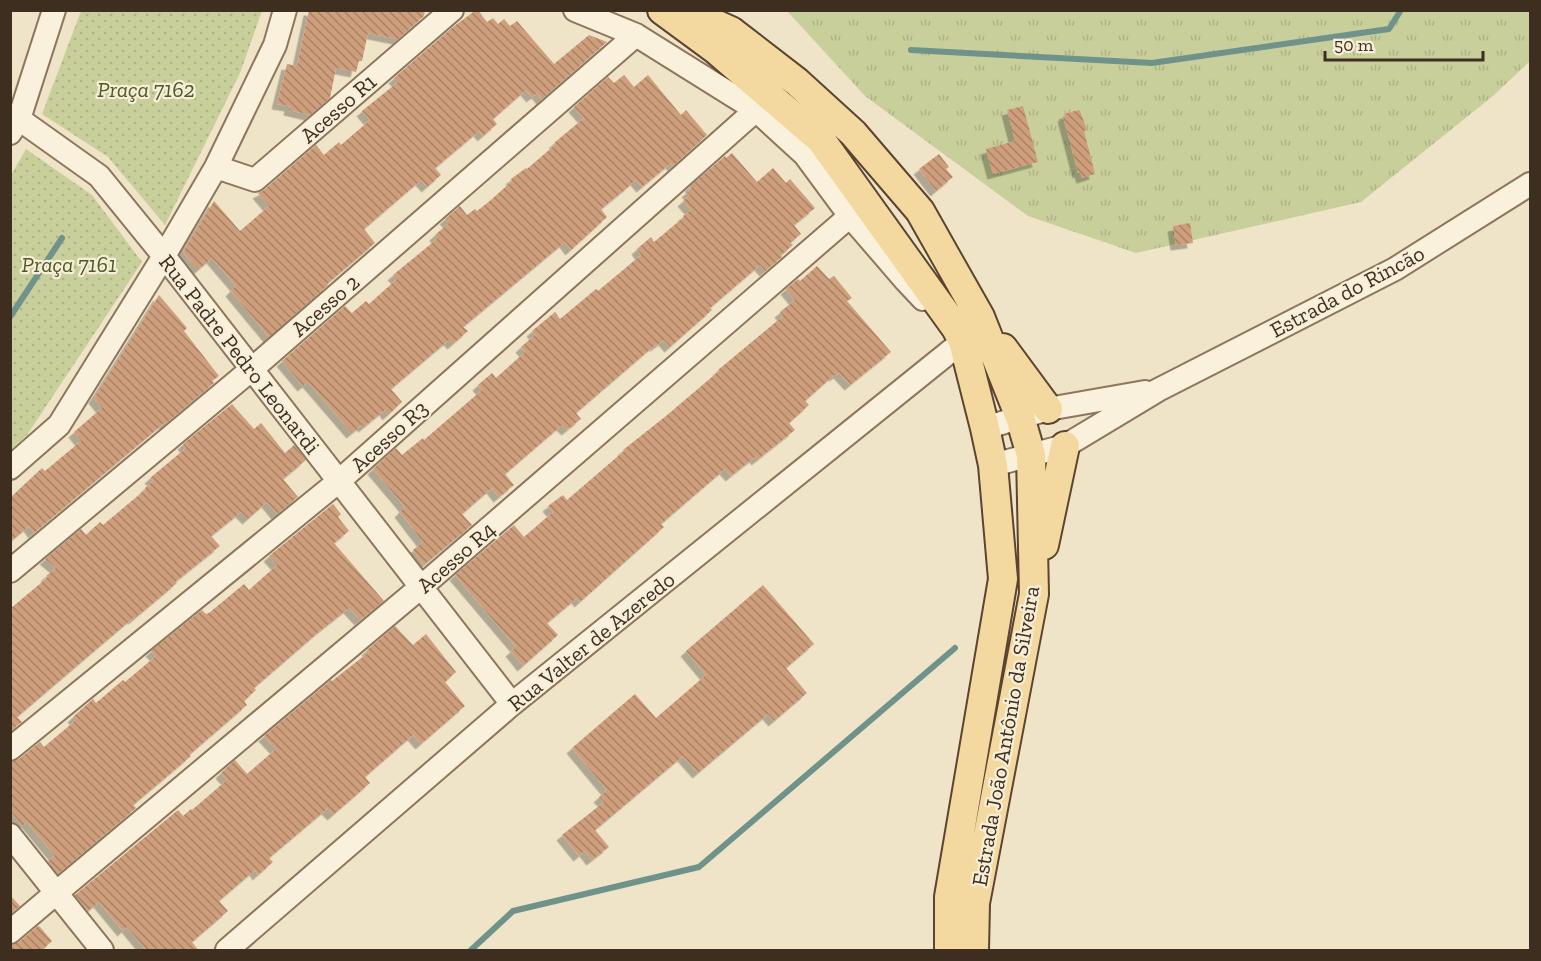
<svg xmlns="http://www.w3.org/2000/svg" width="1541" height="961" font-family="'Zilla Slab',serif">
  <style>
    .grass { fill: url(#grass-tufts) }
    .park { fill: url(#park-dots) }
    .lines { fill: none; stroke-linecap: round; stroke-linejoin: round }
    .stream { stroke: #6f938a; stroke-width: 6 }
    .building { fill: url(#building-back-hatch); filter: url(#shadow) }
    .minor-casing { stroke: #8d765c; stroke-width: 26 }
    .major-casing { stroke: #5b4430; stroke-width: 32 }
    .minor { stroke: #faf1dc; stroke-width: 22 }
    .major { stroke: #f3d9a0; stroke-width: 28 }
    .labels { text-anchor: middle; stroke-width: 4.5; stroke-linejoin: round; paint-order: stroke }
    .park-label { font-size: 22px; font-style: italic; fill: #4d5a26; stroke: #f7eed8 }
    .street-label { font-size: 22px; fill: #3d2e20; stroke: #f7eed8 }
  </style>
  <defs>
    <pattern id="grass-tufts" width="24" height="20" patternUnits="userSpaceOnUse" patternTransform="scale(1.5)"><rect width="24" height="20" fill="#c9cf9b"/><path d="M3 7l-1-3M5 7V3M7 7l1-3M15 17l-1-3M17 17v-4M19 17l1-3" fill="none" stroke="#aeb285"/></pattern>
    <pattern id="park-dots" width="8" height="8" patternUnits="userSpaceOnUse" patternTransform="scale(1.5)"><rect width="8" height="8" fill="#c9cf9b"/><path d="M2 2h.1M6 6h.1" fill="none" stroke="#aeb285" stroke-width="1.8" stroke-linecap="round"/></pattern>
    <pattern id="building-back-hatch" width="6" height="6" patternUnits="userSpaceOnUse" patternTransform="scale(1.5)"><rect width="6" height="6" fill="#cf9f7d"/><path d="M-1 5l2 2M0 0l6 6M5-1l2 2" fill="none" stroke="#a98266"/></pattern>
    <filter id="shadow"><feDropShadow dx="-5.5" dy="5.5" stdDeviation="0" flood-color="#0004"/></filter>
  </defs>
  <rect width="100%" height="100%" fill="#f0e4c8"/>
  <path class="grass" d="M787,11H1530V61L1493,96L1361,202L1136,253L1028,216L865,96Z"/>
  <path class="park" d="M81,11H262L240,73L165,225L108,157L42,114Z
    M26,149L92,195L142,262L27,435L11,449V175Z"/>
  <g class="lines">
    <path class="stream" d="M911,50L1152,63L1389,29L1401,10
      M10,317L62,238
      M471,950L513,911L699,867L955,648"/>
  </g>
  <path class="building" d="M309,10H425L424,16L398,39L368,33L362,61H359L356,72L336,68L330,98L310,115L289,110L290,106L277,104L287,64L297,66Z
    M476,10H478L487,22L493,18L498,24L504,19L510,26L517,21L554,64L589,35L607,42L542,99L537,93L532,97L526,90L493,119L497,124L483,136L479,131L435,168L441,175L427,187L421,180L364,229L375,243L327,284L328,285L269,337L231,291L236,286L212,258L198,270L183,252L214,201L240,231L269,206L258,193L264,190L316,145L324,155L339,142L341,145L370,120L362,111L398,82L394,78L453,27Z
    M624,75L634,87L648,75L681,115L686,110L707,135L673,166L671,163L642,187L636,180L622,192L601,209L607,217L571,250L565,242L463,327L468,331L453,344L449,340L391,389L402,402L388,415L385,410L364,427L362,425L352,433L308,382L303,386L282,361L345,306L352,313L366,301L369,304L397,279L393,275L437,239L435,235L449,223L445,219L460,206L467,215L475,209L477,211L491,200L512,181L511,179L526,168L527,169L556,144L554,143L584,118L574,107L608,77L614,83Z
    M1023,106L1038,162L993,174L986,149L1015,141L1007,110Z
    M1079,110L1080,111L1087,130L1084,131L1095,174L1082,178L1080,172L1078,173L1063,116H1065L1064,114Z
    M732,153L757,182L773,168L786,183L790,179L815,208L794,225L801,234L790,243L793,245L781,255L782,257L765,271L760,265L710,308L712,310L670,347L664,340L656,346L655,345L576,413L581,419L567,430L562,425L512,468L505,474L514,485L499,497L492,488L462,514L472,525L424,565L413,550L423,542L400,512L405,507L373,469L396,448L402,455L423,438L424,440L482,390L478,385L492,373L496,378L525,352L521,347L535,335L532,331L555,312L560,319L596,289L598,291L641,255L637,249L651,237L654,242L684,217L683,216L691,210L683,201L690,195L687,192L692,188L690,186L725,156L726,158Z
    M939,154L949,167L946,169L953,177L936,191L919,169Z
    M1190,223L1193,243L1176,245L1173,226Z
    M817,266L829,279L834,276L852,298L847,301L891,352L850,385L839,373L835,376L834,375L805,401L809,405L789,423L795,430L757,460L755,457L731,476L725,469L661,524L664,527L580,602L577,598L547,623L558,635L523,666L511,651L516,647L455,575L514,525L524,537L553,512L548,506L563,495L567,500L624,451L623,450L666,416L719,371L718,370L783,316L780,312L795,300L786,289L798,279L800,281Z
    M159,295L187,328L184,331L219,376L212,381L214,383L165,424L164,423L34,533L29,526L10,542V498L42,468L45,471L81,441L74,432L102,408L94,398Z
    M232,404L254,429L261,423L285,453L294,445L306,460L283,479L298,497L277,514L267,502L248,519L241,512L211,536L220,546L175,582L177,583L134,619L133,618L93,652L17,717L22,722L10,731V609L48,577L46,576L56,568L45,559L81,529L86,535L100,522L103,525L146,489L145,488L153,481L150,478L186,448L183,444Z
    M333,504L341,514L338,517L349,531L334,543L384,601L360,620L349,608L321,630L254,688L256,690L244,701L247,705L189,755L191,756L133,805L136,808L58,874L48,861L55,856L27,822L22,826L10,810V762L19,759L40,742L44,747L76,720L73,717L93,699L96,703L123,680L125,682L156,656L151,651L202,610L206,614L209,613L244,584L249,590L277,565L269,556Z
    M763,585L814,644L786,668L807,693L774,721L768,714L698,773L683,756L595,830L609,847L592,860L585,851L579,856L562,835L604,802L599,797L607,790L572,748L635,694L656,718L706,675L686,651Z
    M395,626L413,645L426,634L456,672L445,682L465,706L421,744L413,735L365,777L370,783L333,815L327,809L269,858L273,862L258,875L255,870L219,901L228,911L192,942L199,951H147L127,927L123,931L99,902L88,911L75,895L178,810L183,816L191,809L192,810L227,780L221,773L235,760L247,774L276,749L264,736L331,680L332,681L369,652L367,650Z
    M10,895L20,906L10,914Z
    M38,926L40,927L52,941L41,951H10V945L19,942Z"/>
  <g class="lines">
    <g class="minor-casing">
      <path id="minor" d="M575,10L636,35L756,110L805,155L850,216L906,281L923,299
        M10,116L19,119L99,176L164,256L512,704
        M10,133L19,119L54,10
        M216,167L255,180L452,10
        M985,428L1048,409L1145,392
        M993,465L1065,446L1158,390L1395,269L1530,184
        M10,468L59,425L164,256L216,167L275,45L285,10
        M10,571L252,369L636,35
        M10,749L339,481L756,110
        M10,835L102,950
        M10,932L56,893L421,587L850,216
        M227,950L512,704L963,341"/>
    </g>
    <g class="major-casing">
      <path id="major" d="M662,10L715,49L821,140L956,328L963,341L985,428L993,465L1003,579L949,897V950
        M684,10L731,31L797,82L853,133L920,211L980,317L1020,417L1031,455L1034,594L975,903L974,950
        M1003,348L1048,409
        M1044,545L1065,446"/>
    </g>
    <use href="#minor" class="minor"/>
    <use href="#major" class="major"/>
  </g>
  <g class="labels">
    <g class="park-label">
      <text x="146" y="97">Praça 7162</text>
      <text x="69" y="272">Praça 7161</text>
    </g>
    <g class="street-label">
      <text transform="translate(338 108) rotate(-41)" y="8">Acesso R1</text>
      <text transform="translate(1347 291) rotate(-28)" y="8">Estrada do Rincão</text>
      <text transform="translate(325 305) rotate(-41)" y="8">Acesso 2</text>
      <text transform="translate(240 354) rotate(52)" y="8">Rua Padre Pedro Leonardi</text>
      <text transform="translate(389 436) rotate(-42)" y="8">Acesso R3</text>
      <text transform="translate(456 557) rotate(-41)" y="8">Acesso R4</text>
      <text transform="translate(591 641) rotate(-39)" y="8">Rua Valter de Azeredo</text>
      <text transform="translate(1005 736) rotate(-80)" y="8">Estrada João Antônio da Silveira</text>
    </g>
  </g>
  <rect width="1541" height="961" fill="none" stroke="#3d2e20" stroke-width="24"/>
  <path d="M1325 51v9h158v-9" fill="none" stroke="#3d2e20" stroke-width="3"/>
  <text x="1334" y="51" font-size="18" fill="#3d2e20" stroke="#f7eed8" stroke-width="4.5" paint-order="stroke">50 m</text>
</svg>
